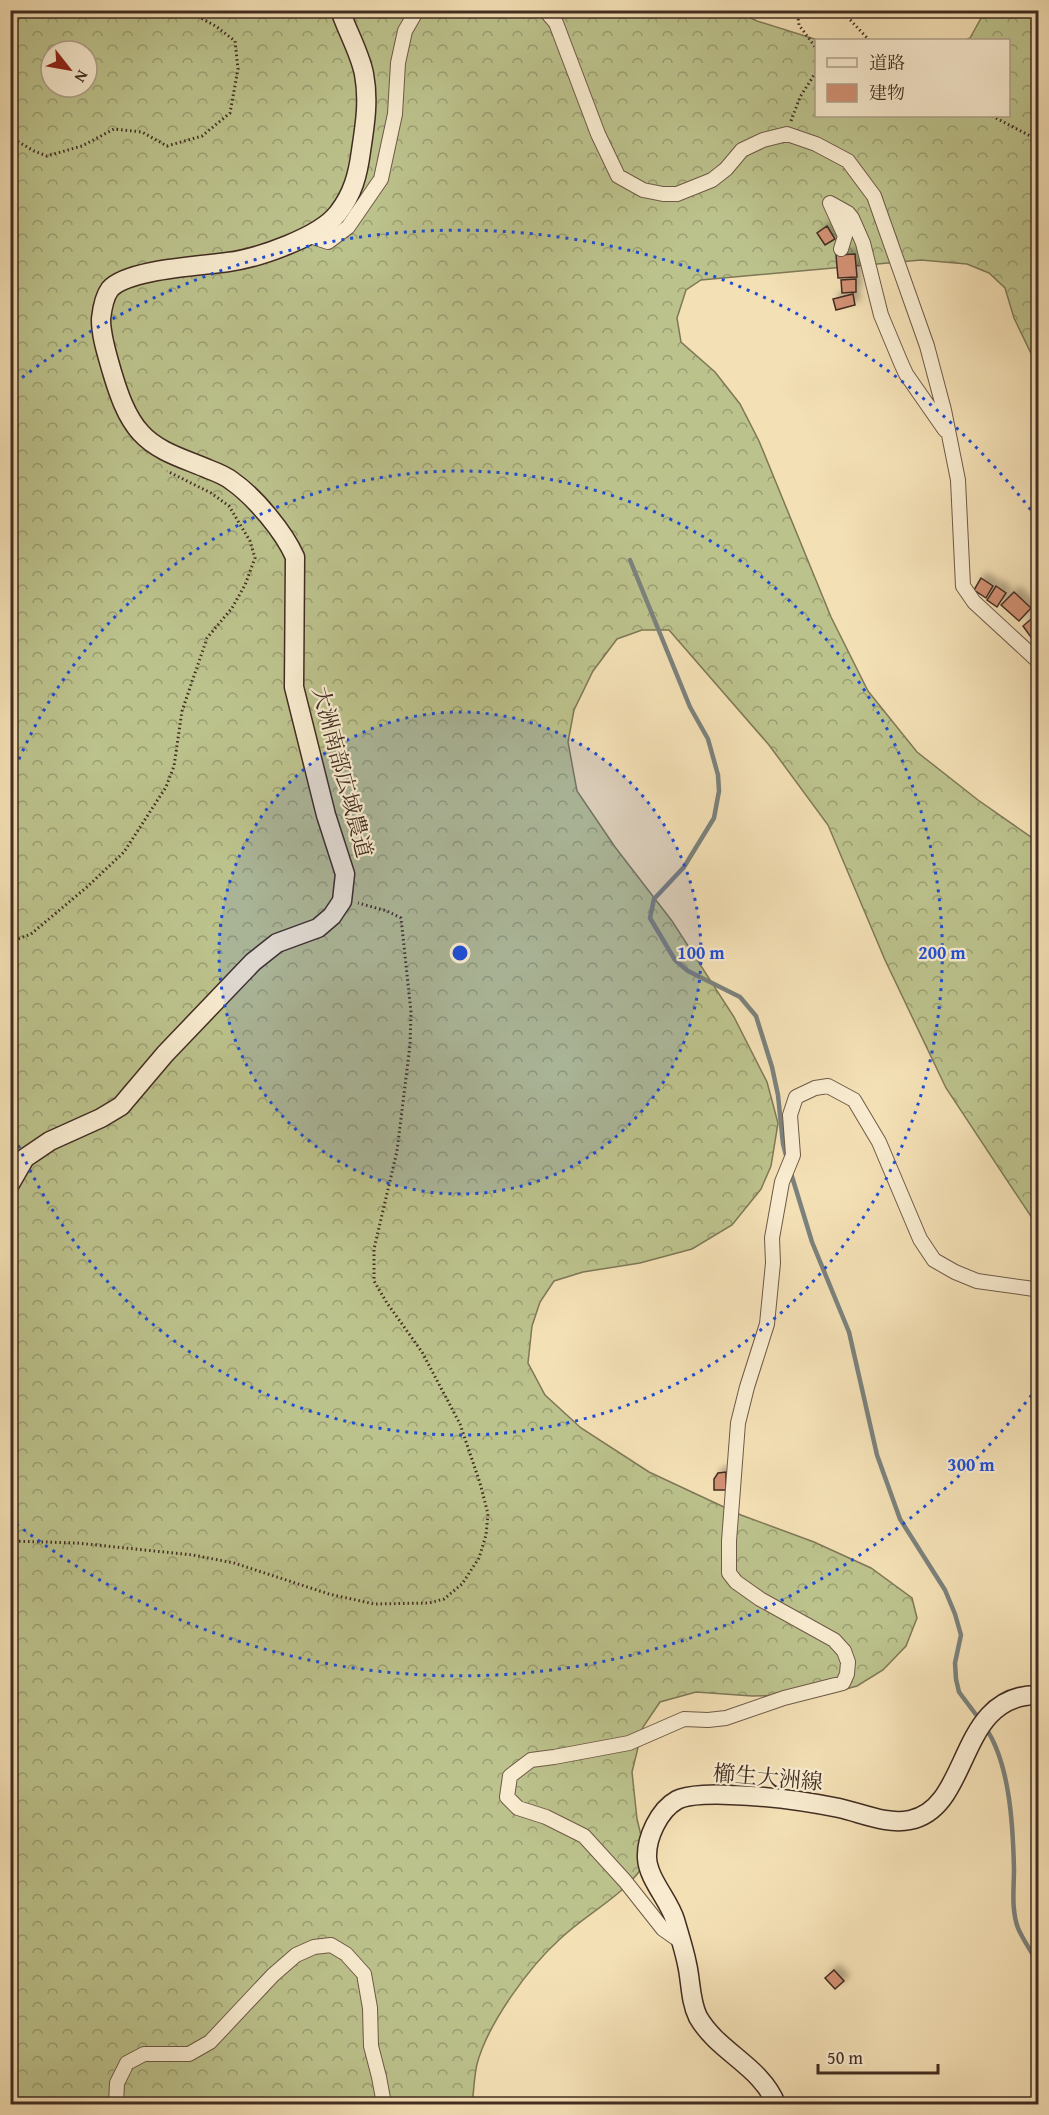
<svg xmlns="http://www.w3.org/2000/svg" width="1049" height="2115" font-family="'Gentium Book Plus','Noto Serif JP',serif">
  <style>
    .forest { fill: url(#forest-crowns); stroke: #7f7857; stroke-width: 1.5; fill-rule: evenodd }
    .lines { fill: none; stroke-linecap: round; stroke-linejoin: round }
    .stream { stroke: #7b827d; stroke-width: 4.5 }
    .building { fill: #d19073; stroke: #422d22; stroke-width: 1.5; filter: url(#shadow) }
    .street-casing { stroke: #6e5a47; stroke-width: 16 }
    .secondary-casing { stroke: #422d22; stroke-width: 21 }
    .path { stroke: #422d22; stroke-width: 3; stroke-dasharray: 1.5 3; stroke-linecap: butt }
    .street { stroke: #f8ebcf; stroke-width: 14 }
    .secondary { stroke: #f8ebcf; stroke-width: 18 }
    .ring { fill: none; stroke: #1d4ed8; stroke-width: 3; stroke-dasharray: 3 6 }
    .labels { text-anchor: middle; stroke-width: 4.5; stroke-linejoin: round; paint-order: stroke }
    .street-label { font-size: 22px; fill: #422d22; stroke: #f8ebcf }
    .centre { fill: #1d4ed8; stroke: #f8ebcf; stroke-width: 3 }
    .ring-label { font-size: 18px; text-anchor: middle; font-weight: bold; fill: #1d4ed8; stroke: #f8ebcf; stroke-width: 4.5; stroke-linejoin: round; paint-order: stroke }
  </style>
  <defs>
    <pattern id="forest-crowns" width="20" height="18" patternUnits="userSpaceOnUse" patternTransform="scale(1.5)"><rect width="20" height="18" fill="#bcc28c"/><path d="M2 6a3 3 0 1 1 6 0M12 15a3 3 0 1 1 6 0" fill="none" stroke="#9a9e72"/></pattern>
    <filter id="shadow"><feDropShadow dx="5.5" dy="-5.5" stdDeviation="3" flood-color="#0004"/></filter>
  </defs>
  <rect width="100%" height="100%" fill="#f4e0b5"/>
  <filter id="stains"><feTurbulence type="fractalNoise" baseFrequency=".00333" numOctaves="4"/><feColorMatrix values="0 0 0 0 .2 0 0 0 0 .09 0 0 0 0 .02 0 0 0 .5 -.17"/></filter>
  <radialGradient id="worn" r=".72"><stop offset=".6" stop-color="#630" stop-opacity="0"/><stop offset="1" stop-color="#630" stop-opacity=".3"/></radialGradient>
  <path class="forest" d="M11,11H736L757,21L818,40L816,116H1008V40H965L970,38L985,11H1038V368L1014,318L1005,288L989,273L967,264L921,260L701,280L686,290L677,318L681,342L715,372L740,404L759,441L831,617L868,691L917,752L978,800L1038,842V1227L946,1088L885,960L828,825L769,745L669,630H642L617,639L593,671L574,710L568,742L577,791L615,847L672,921L734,1017L767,1082L778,1123L771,1166L761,1189L732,1225L692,1249L640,1263L583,1272L554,1281L540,1302L532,1326L528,1363L545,1395L581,1428L649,1472L741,1515L814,1542L871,1568L912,1598L917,1618L906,1646L883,1670L857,1686L824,1695L752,1696L696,1692L660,1702L643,1727L632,1772L637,1819L647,1860C626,1896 589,1911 560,1939C529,1967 488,2023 477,2064C474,2077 474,2091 472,2104H11ZM51,51H87V87H51Z"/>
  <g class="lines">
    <path class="stream" d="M630,560L690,707L708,739L718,775L719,791L714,818L684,867L654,899L650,918L675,960L688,971L740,997L756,1016L772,1067L778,1095L783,1144L787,1159
      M790,1170L812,1242L849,1332L877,1455L900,1519L945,1590L955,1614L961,1635L955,1663L956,1679L959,1692L980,1720
      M985,1727C1010,1763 1013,1826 1014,1869C1014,1888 1011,1909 1018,1928C1023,1940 1032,1952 1038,1964"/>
  </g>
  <path class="building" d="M827,226L835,239L825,245L817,233Z
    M855,254L857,277L838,278L836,255Z
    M856,279V292L842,293L841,280Z
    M853,294L855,305L836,310L833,299Z
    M981,578L993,586L986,598L974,590Z
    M996,586L1006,593L997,607L987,600Z
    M1014,592L1031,608L1019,621L1001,605Z
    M1037,614L1038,636L1033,640L1023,626Z
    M726,1472V1490H714V1479L718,1473Z
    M834,1970L844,1981L835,1989L825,1978Z"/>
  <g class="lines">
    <g class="street-casing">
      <path id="street" d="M545,10L556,23L598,134L618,176L643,190L663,194H677L712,180L726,169L742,150L763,140L787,134L816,144L848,161L874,196L927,346L944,410L958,480L963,586L974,602L1038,661
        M310,236L328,242L348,227L381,179L395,114L398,63L405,31L417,10
        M841,249L845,236L830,203L848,213L852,218L863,243L881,315L901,363L906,374L945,430
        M680,1941L663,1929L625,1881L584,1836L546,1817L518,1808L507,1797L510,1776L531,1760L554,1757L629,1743L684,1719L708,1720L726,1718L784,1698L843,1683L847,1674L848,1662L844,1651L834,1640L760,1599L736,1582L729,1573V1541L738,1423L747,1387L767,1324L773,1263L772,1238L782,1182L793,1155L790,1115L796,1097L815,1088L828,1086L854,1100L879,1142L920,1239L934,1260L955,1272L977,1281L1034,1289L1038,1291
        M116,2104L117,2083L127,2063L144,2054H189L210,2042L273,1975L296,1955L314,1947L331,1945L346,1954L364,1974L370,2008L371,2046L379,2077L384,2104"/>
    </g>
    <g class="secondary-casing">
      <path id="secondary" d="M10,1184L25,1158L50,1141L101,1118L121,1106L165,1054L253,962L277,943L318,928L332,916L342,901L345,874L326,815L294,687L295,557C284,532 255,497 232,481C226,476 216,472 208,469C185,459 158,452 141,433C126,417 118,392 112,372C107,354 101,337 101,319C102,310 104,297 110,289C128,269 202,266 228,262C258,258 320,237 338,213C353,194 358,174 361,151C365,125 369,100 364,74C360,53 347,31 340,10
        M776,2104C761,2066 718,2052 698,2017C690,2001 691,1981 687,1964C684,1949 679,1934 675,1920C669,1900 648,1879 647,1858C646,1838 659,1810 677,1800C688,1794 718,1794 731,1795C766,1796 804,1801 839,1808C862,1813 887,1825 910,1820C972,1808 956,1694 1038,1695"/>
    </g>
    <path class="path" d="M797,10L799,25L816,48
      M841,10L869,40
      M992,116L1038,140
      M791,121L800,97L816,72
      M10,137L34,151L47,156L82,146L114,129L142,132L167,146L202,136L230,113L238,69L235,41L217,27L187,10
      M10,942L31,934L87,887L124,852L166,787L174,766L182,711L207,638L232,608L245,585L255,558L250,541L229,506L211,493L167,471
      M10,1541L77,1543L193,1555L234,1563L329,1594L374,1604L429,1603L444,1599L462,1584L479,1558L486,1535L488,1514L480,1483L460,1424L422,1352L387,1303L374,1281V1249L397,1151L410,1045L411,1012L401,918L387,911L358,903"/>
    <use href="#street" class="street"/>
    <use href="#secondary" class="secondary"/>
  </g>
  <circle cx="460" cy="953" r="241" fill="#1d4ed8" fill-opacity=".12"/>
  <g class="ring">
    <circle cx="460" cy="953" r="241"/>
    <path d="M12 776A482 482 0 1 1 12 1130"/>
    <path d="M1037 1388A723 723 0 0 1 15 1523M15 383A723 723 0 0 1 1037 518"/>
  </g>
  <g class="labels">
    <g class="street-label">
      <text transform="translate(343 772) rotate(75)" y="8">大洲南部広域農道</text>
      <text transform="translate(768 1777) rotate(5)" y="8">櫛生大洲線</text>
    </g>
  </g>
  <circle cx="460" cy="953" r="9" class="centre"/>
  <g class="ring-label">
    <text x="701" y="959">100 m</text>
    <text x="942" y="959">200 m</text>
    <text x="971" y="1471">300 m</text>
  </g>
  <rect width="1049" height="2115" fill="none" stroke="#f4e0b5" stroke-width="36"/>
  <rect x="12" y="12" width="1025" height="2091" fill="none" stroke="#422d22" stroke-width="3"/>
  <rect x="18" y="18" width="1013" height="2079" fill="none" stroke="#422d22" stroke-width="1.5"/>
  <rect x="815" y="39" width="195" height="78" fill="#f8ebcf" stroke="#af9f8a" stroke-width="1.5"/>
  <rect x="827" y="58" width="30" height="9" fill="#f8ebcf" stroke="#af9f8a" stroke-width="1.5"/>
  <text x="869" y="69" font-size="18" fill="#422d22">道路</text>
  <rect x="827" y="84" width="30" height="18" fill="#d19073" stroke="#af9f8a" stroke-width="1.5"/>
  <text x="869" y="99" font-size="18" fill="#422d22">建物</text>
  <g transform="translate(69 69) rotate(121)"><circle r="28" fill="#f8ebcf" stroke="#af9f8a" stroke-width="1.5"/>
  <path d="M0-4.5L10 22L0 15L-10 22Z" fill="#8f2418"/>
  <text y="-9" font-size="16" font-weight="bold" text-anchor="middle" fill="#422d22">N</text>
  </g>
  <path d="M818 2064v9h120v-9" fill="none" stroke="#422d22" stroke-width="3"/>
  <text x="827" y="2064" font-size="18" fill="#422d22" stroke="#f8ebcf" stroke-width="4.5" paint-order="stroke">50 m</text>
  <rect width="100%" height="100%" filter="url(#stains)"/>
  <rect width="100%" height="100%" fill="url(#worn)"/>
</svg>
